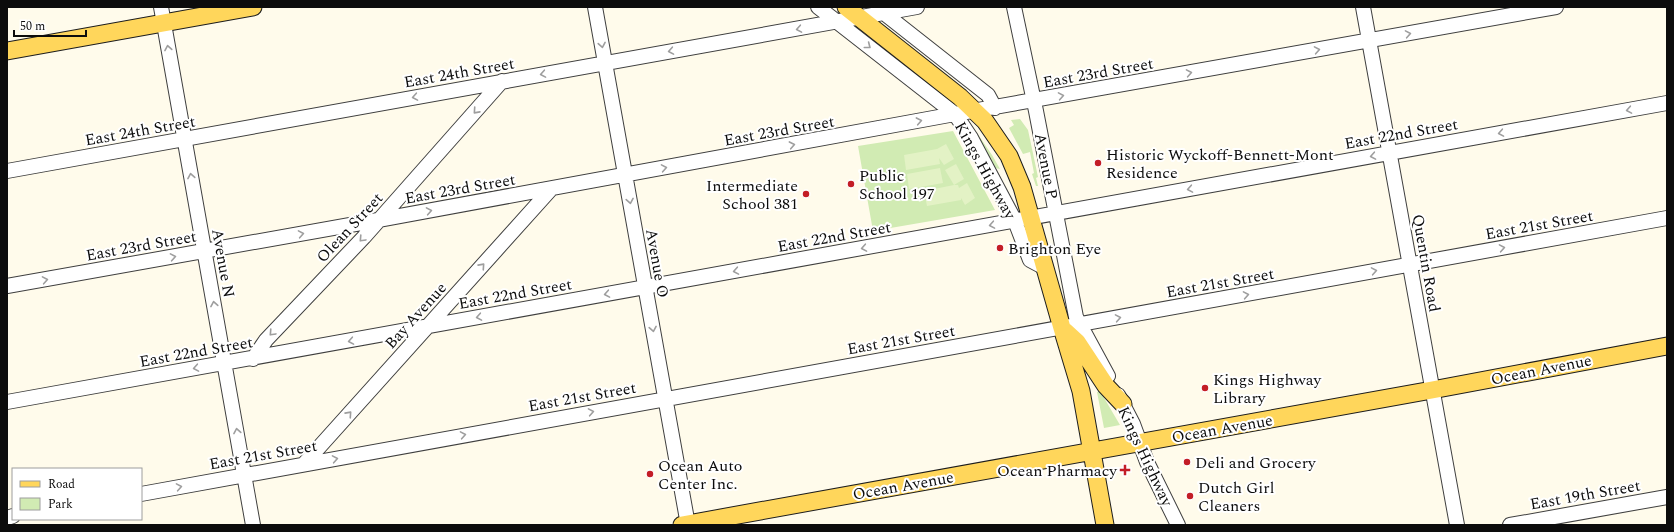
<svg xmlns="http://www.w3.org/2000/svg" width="1674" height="532" font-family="Spectral,serif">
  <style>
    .green { fill: #d1ebb3 }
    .pitch { fill: #e3f2c5 }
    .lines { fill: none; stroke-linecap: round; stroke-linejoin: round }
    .minor-casing { stroke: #3f3f3f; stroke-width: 16 }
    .major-casing { stroke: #1d1d1d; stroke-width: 19 }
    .minor { stroke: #fff; stroke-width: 14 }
    .major { stroke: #ffd65b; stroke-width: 17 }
    .oneway { stroke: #9e9e9e }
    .poi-dot { fill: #c31d26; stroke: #fff; stroke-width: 1.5 }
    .labels { text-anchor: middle; stroke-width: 4; stroke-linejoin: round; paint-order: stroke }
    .street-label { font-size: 16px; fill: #0c0c0c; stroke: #fff }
    .poi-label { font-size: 16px; fill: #0c0c0c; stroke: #fff; text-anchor: start }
  </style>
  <rect width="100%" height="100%" fill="#fffbeb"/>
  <path class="green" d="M1020,119L1028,130L1038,177L1036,178L1038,186H1036L1032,174L1034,173L1030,152L1023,154L1009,128L1014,125L1011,120Z
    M953,131L995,210L873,231L858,146Z
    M977,133L992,155L1000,169L995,168L976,136Z
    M1100,391L1120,425L1104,428L1097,392Z"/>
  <path class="pitch" d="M946,144L954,159L944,165L939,158L940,164L906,170L904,155L937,149Z
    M956,164L964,179L954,185H958L959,188L967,183L975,198L965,205L961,198V200L927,206L924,191L954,185L945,170Z
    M940,168L943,183L909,189L907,174Z"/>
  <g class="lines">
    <g class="minor-casing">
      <path id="minor" d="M161,7L253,525
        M595,7L688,525
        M818,7L955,114L971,138L1015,221L1030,260L1045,268
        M1014,7L1036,111L1076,317L1108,376
        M1363,7L1457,525
        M880,10L988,95L995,108
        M7,171L917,7
        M7,286L378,220L955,114L1556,7
        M253,359L266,340L364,237L502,81
        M1118,395L1133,424L1147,462L1178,525
        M7,402L1667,103
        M304,464L551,189
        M141,494L1667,218
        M7,518L13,516
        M1510,525L1667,497"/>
    </g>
    <g class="major-casing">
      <path id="major" d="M846,7L960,97L985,121L1009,156L1022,187L1062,328L1081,391L1105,525
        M7,51L253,7
        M1065,331L1077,342L1106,386L1123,404
        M682,525L1432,390L1667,346"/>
    </g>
    <use href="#minor" class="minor"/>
    <use href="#major" class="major"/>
  </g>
  <defs><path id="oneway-chevron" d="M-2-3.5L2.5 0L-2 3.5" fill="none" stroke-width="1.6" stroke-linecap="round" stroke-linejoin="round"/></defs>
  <g class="oneway">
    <use href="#oneway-chevron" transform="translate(799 29) rotate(170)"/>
    <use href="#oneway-chevron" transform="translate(1408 34) rotate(-10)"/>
    <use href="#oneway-chevron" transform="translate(602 45) rotate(80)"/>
    <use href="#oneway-chevron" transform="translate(868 46) rotate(38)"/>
    <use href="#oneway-chevron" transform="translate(168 48) rotate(-100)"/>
    <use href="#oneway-chevron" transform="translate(1317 50) rotate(-10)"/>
    <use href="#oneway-chevron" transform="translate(671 51) rotate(170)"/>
    <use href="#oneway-chevron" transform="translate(1189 73) rotate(-10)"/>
    <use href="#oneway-chevron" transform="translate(543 74) rotate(170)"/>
    <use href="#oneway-chevron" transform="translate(1061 96) rotate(-10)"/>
    <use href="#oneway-chevron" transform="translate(415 97) rotate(170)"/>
    <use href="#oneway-chevron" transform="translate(1629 110) rotate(170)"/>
    <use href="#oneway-chevron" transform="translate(476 111) rotate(132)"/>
    <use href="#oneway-chevron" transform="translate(919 121) rotate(-11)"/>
    <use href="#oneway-chevron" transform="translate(1501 133) rotate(170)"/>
    <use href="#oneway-chevron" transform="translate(792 145) rotate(-11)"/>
    <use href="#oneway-chevron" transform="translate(1373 156) rotate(170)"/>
    <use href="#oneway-chevron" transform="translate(664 168) rotate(-10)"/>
    <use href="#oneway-chevron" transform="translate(191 176) rotate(-100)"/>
    <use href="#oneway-chevron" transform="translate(1190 189) rotate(170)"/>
    <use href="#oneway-chevron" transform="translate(630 201) rotate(80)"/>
    <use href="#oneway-chevron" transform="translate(429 211) rotate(-10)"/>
    <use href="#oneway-chevron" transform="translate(992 225) rotate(170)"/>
    <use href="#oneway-chevron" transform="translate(301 234) rotate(-10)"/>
    <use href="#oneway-chevron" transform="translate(362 239) rotate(133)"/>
    <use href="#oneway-chevron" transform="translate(864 248) rotate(170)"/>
    <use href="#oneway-chevron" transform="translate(1502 248) rotate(-10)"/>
    <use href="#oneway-chevron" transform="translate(173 257) rotate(-10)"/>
    <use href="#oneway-chevron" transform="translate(482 266) rotate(-48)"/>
    <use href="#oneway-chevron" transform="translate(736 271) rotate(170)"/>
    <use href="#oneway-chevron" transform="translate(1374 271) rotate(-10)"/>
    <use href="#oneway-chevron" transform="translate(45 280) rotate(-10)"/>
    <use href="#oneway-chevron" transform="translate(607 294) rotate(170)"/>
    <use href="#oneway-chevron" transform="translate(1246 295) rotate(-10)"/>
    <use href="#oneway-chevron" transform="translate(214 304) rotate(-100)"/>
    <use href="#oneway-chevron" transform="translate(479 317) rotate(170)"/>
    <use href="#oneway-chevron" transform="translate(1118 318) rotate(-10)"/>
    <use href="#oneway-chevron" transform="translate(653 329) rotate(80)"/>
    <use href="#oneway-chevron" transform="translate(272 333) rotate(133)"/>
    <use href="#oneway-chevron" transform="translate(351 341) rotate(170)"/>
    <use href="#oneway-chevron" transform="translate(196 368) rotate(170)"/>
    <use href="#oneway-chevron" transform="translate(591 412) rotate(-10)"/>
    <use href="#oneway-chevron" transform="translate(349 414) rotate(-48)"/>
    <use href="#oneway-chevron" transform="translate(237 431) rotate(-100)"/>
    <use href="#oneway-chevron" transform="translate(463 435) rotate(-10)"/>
    <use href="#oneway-chevron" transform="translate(335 459) rotate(-10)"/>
    <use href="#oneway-chevron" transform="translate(179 487) rotate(-10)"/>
  </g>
  <g class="poi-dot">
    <circle cx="1098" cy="163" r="4"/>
    <circle cx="851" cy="184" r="4"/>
    <circle cx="806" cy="194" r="4"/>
    <circle cx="1000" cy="248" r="4"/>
    <circle cx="1205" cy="388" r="4"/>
    <circle cx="1187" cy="462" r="4"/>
    <path d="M1123 464h4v4h4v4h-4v4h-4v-4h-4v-4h4z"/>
    <circle cx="650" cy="474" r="4"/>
    <circle cx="1190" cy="496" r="4"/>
  </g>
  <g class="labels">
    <g class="street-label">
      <text transform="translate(459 72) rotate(-10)" y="6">East 24th Street</text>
      <text transform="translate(1098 72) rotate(-10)" y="6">East 23rd Street</text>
      <text transform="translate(140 130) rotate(-10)" y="6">East 24th Street</text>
      <text transform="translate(779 130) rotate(-10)" y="6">East 23rd Street</text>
      <text transform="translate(1401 133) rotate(-10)" y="6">East 22nd Street</text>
      <text transform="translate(1047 166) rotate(79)" y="6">Avenue P</text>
      <text transform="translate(986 170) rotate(61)" y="6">Kings Highway</text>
      <text transform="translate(460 188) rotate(-10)" y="6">East 23rd Street</text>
      <text transform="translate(1539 224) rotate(-10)" y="6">East 21st Street</text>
      <text transform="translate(349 227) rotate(-47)" y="6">Olean Street</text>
      <text transform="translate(834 236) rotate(-10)" y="6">East 22nd Street</text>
      <text transform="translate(141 245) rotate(-10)" y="6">East 23rd Street</text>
      <text transform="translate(224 263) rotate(80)" y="6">Avenue N</text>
      <text transform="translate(658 263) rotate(80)" y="6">Avenue O</text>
      <text transform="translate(1427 263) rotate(80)" y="6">Quentin Road</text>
      <text transform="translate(1220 282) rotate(-10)" y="6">East 21st Street</text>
      <text transform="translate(515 293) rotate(-10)" y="6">East 22nd Street</text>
      <text transform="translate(415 315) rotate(-48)" y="6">Bay Avenue</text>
      <text transform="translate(901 339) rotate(-10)" y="6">East 21st Street</text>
      <text transform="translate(196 351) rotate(-10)" y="6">East 22nd Street</text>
      <text transform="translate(1541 369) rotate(-11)" y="6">Ocean Avenue</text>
      <text transform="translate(582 396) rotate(-10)" y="6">East 21st Street</text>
      <text transform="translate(1222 428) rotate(-10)" y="6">Ocean Avenue</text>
      <text transform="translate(263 454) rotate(-10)" y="6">East 21st Street</text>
      <text transform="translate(1146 456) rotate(65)" y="6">Kings Highway</text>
      <text transform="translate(903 485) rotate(-10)" y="6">Ocean Avenue</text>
      <text transform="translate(1585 494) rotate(-10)" y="6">East 19th Street</text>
    </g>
    <g class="poi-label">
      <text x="1106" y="160">Historic Wyckoff-Bennett-Mont<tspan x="1106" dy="18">Residence</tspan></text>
      <text x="859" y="181">Public<tspan x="859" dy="18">School 197</tspan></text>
      <text x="798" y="191" text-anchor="end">Intermediate<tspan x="798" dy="18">School 381</tspan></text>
      <text x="1008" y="254">Brighton Eye</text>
      <text x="1213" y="385">Kings Highway<tspan x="1213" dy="18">Library</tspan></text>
      <text x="1195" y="468">Deli and Grocery</text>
      <text x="658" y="471">Ocean Auto<tspan x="658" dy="18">Center Inc.</tspan></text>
      <text x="1117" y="476" text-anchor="end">Ocean Pharmacy</text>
      <text x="1198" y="493">Dutch Girl<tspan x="1198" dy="18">Cleaners</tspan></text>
    </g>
  </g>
  <rect width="1674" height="532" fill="none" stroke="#0c0c0c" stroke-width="16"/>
  <rect x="12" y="468" width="130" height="52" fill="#ffffff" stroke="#9e9e9e"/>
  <rect x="20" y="481" width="20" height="6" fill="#ffd65b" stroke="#9e9e9e"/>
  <text x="48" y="488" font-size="12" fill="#0c0c0c">Road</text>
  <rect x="20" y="498" width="20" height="12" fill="#d1ebb3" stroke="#9e9e9e"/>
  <text x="48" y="508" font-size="12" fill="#0c0c0c">Park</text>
  <path d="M14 30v6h72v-6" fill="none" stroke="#0c0c0c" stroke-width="2"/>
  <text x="20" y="30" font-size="12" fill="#0c0c0c" stroke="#ffffff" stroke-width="3" paint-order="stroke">50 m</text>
</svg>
